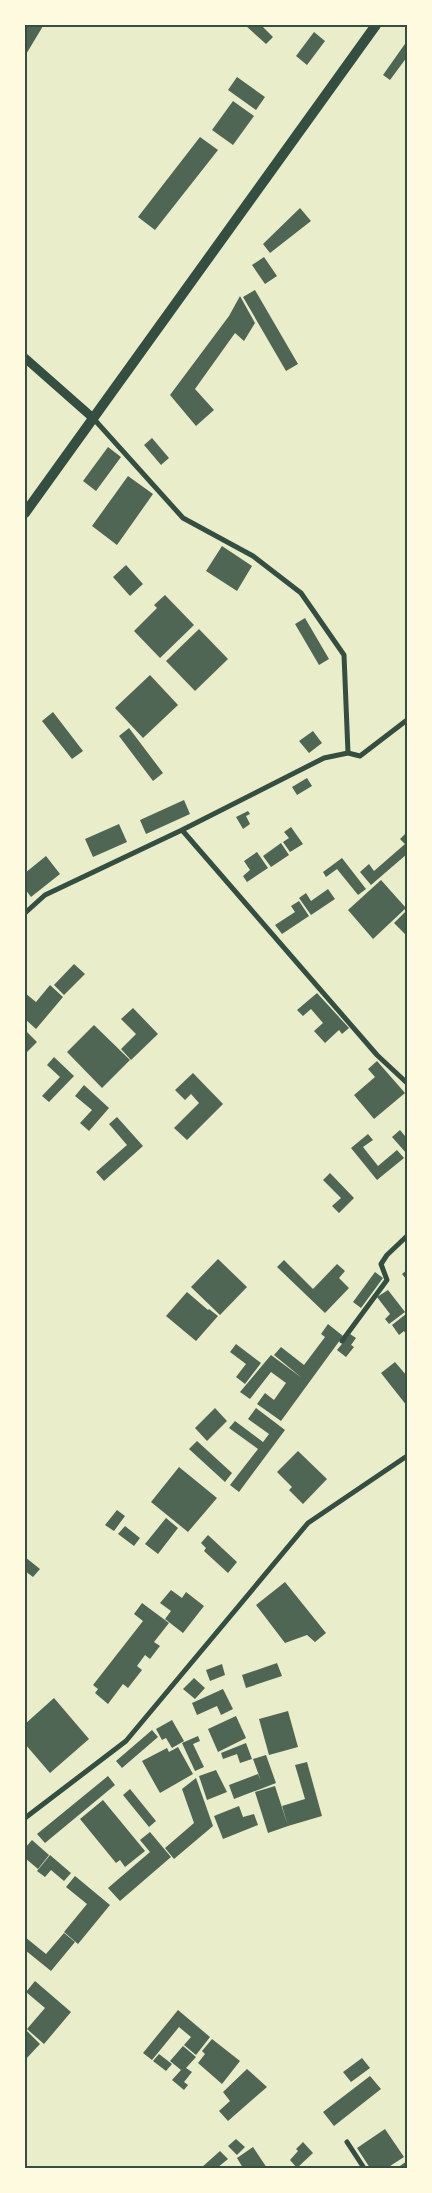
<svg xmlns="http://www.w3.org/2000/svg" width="432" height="2193" font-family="Rubik,sans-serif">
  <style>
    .building { fill: #4f6655 }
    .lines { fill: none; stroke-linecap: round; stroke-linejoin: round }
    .minor { stroke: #344e41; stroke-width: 5 }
    .tertiary { stroke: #344e41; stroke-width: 9 }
    .secondary { stroke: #344e41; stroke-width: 10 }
    .neatline { fill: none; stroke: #344e41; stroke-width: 2 }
  </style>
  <rect width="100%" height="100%" fill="#e9edc9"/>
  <path class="building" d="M25,25L43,26L25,56Z
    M245,25H261L273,37L266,44Z
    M314,32L325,41L307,65L296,56Z
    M407,41V57L390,80L383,75Z
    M237,77L265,97L256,110L228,90Z
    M233,101L254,116L233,145L212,130Z
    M200,137L218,150L155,230L138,217Z
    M300,208L311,221L270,253L263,244Z
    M264,257L277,276L265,284L252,265Z
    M255,290L298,364L286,371L243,297Z
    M240,296L255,323L244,341L235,333L195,389L214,410L196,426L170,395L229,316Z
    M152,438L169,458L161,465L144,445Z
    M108,447L121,457L96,491L83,481Z
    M128,476L153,494L117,545L92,526Z
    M222,546L252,566L237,591L206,571Z
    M126,565L143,584L130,596L113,577Z
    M165,595L194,625L160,658L134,631L157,608L154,605Z
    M305,618L329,659L319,665L295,624Z
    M199,629L228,659L195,691L166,661Z
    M150,675L178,705L143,738L115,708Z
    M53,712L83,751L72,759L42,721Z
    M129,728L163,773L153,781L119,736Z
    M313,731L322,743L309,753L299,741Z
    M307,778L312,786L297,795L292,787Z
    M184,800L190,814L146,834L140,820Z
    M248,811L250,814L246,816L250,824L243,829L236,817Z
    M119,824L127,842L93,857L85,839Z
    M291,827L303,844L290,852L283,842L289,838L284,832Z
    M406,833L407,854L371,885L360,872L369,864L374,871L405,844L400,839Z
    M281,843L289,855L271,867L263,856Z
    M257,852L268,868L247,882L243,876L250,870L244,861Z
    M46,856L60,874L31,897L25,889V873Z
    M342,858L366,889L358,895L337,869L326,877L323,872Z
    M381,880L406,908L373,939L348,910Z
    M328,889L335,899L311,915L299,898L306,893L311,901Z
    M299,901L309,916L282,934L275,925L295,912L291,906Z
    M406,911L407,913V936L394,923Z
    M74,964L85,974L64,995L54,985Z
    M50,985L63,997L36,1029L25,1019V993L36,1002Z
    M317,993L349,1028L342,1034L339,1030L325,1043L314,1031L323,1023L311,1009L303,1016L297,1010Z
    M133,1008L158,1034L131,1060L121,1049L136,1034L121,1019Z
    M94,1025L130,1060L102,1088L67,1052Z
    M25,1030L37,1042L25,1054Z
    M54,1057L74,1076L49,1102L42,1096L60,1077L47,1065Z
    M377,1061L405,1093L374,1119L354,1095L375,1077L368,1069Z
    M193,1073L223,1104L187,1140L174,1128L199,1103L191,1094L185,1100L175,1090Z
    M84,1085L109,1108L89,1131L80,1123L92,1110L75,1096Z
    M117,1117L143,1146L104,1181L96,1172L127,1145L109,1124Z
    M400,1130L405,1136L407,1134V1154L392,1137Z
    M368,1134L373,1140L363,1147L378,1166L397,1150L404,1158L377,1180L351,1148Z
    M330,1173L354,1198L339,1213L332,1206L341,1198L323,1180Z
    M218,1259L247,1287L220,1315L191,1287Z
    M284,1260L313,1289L337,1264L345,1271L339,1278L349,1288L325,1313L277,1267Z
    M407,1270V1280L402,1274Z
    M375,1272L383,1278L361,1308L353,1302Z
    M388,1290L405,1312L389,1324L385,1319L390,1314L377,1297Z
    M187,1292L208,1310L209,1309L218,1316L196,1341L166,1316Z
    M406,1314L407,1315V1336L404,1331L399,1335L392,1325Z
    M328,1324L343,1336L281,1421L257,1404L265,1393L274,1400L286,1383L271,1372L250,1399L240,1392L271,1355L302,1378L274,1355L281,1347L304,1365L325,1337L321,1334Z
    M350,1334L356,1338L351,1345L354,1347L346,1357L337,1350Z
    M236,1344L261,1363L245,1384L236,1377L246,1364L230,1352Z
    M395,1362L407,1376V1406L381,1373Z
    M215,1408L227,1421L207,1441L195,1428Z
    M256,1408L285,1430L239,1492L230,1485L258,1449L229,1428L235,1421L263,1442L269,1434L248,1419Z
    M197,1441L232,1473L225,1482L189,1449Z
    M298,1451L327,1479L303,1504L289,1490L292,1487L277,1472Z
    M179,1467L217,1498L188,1532L151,1502Z
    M117,1510L125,1516L114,1531L105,1525Z
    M166,1518L178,1528L158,1554L145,1544Z
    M125,1526L140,1538L134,1546L118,1534Z
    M208,1535L237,1562L228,1573L204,1551L206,1548L201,1543Z
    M25,1557L40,1569L33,1577L25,1571Z
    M285,1582L326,1633L315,1642L307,1635L285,1643L256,1605Z
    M171,1590L182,1598L186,1592L204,1606L183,1633L165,1619L171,1611L160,1603Z
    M142,1603L169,1623L154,1642L160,1646L150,1659L145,1655L137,1666L142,1670L128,1688L123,1684L108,1704L95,1693L98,1689L93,1685L143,1621L134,1614Z
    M277,1663L282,1676L246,1688L242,1675Z
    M222,1664L225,1675L210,1681L206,1670Z
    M194,1678L205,1688L195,1699L183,1689Z
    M223,1689L233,1709L221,1715L217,1706L197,1715L192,1703Z
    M54,1698L89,1739L50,1773L25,1744V1724Z
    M288,1711L298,1747L269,1755L259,1719Z
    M236,1716L246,1738L218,1752L208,1729Z
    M172,1720L184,1741L172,1748L166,1738L162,1740L156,1729Z
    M152,1730L158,1737L122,1768L116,1761Z
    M198,1736L200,1741L193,1744L204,1767L195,1771L182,1743Z
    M246,1743L252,1759L240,1763L237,1754L223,1759L221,1753Z
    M178,1747L193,1774L160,1793L142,1761L167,1748L169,1752Z
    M266,1755L276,1783L234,1799L229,1785L258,1774L261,1781L253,1759Z
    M307,1762L322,1816L288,1826L282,1806L305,1799L295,1765Z
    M216,1770L227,1792L207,1800L199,1776Z
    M108,1776L115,1785L45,1843L37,1834Z
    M196,1778L213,1826L174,1859L165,1848L194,1823L182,1789Z
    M275,1786L288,1826L268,1833L255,1792Z
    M130,1789L156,1821L149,1827L123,1795Z
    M103,1800L145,1851L125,1867L120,1860L116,1863L80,1819Z
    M239,1806L243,1817L254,1814L258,1825L223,1839L214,1816Z
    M150,1832L171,1857L120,1901L108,1888L150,1852L140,1840Z
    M32,1840L49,1855L38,1869L25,1858V1848Z
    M50,1855L71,1873L64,1881L51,1870L45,1877L37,1871Z
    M75,1876L110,1905L78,1944L64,1932L87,1904L66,1887Z
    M64,1933L75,1942L51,1971L25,1950V1937L46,1954Z
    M35,1981L71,2012L44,2044L27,2029L45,2008L26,1992Z
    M178,2010L210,2037L196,2055L184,2045L191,2037L179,2027L152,2060L143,2053Z
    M25,2029L40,2044L25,2060Z
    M212,2039L240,2061L222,2084L198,2063L205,2054L202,2051Z
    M183,2046L196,2057L186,2068L192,2072L184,2082L188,2085L184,2090L172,2080L181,2070L170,2061Z
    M159,2054L172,2064L166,2071L153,2061Z
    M362,2058L370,2068L351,2082L343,2072Z
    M247,2069L267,2087L228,2121L219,2111L230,2101L223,2092Z
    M370,2076L381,2089L334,2126L323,2112Z
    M385,2129L404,2157L387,2168H370L357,2148Z
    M236,2139L245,2147L237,2155L228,2146Z
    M303,2142L313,2153L297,2168L290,2160L298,2151L296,2149Z
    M253,2147L267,2168H243L237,2158Z
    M220,2151L228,2159L217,2168H201Z
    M407,2161V2168H397Z"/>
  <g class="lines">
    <path class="minor" d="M93,418L183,518L253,556L301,593L344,655L348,753
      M182,830L377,1055L407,1083
      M25,913L45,895L182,830L324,758L348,753L360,756L407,720
      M342,1341L387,1280L381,1264L387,1255L407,1236
      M25,1818L126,1741L308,1523L407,1456
      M347,2142L364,2168"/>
    <path class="tertiary" d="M25,358L93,418"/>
    <path class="secondary" d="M25,513L376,25"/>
  </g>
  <rect width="432" height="2193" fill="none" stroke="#fefae0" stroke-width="52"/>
  <rect x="26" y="26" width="380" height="2141" class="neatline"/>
</svg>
